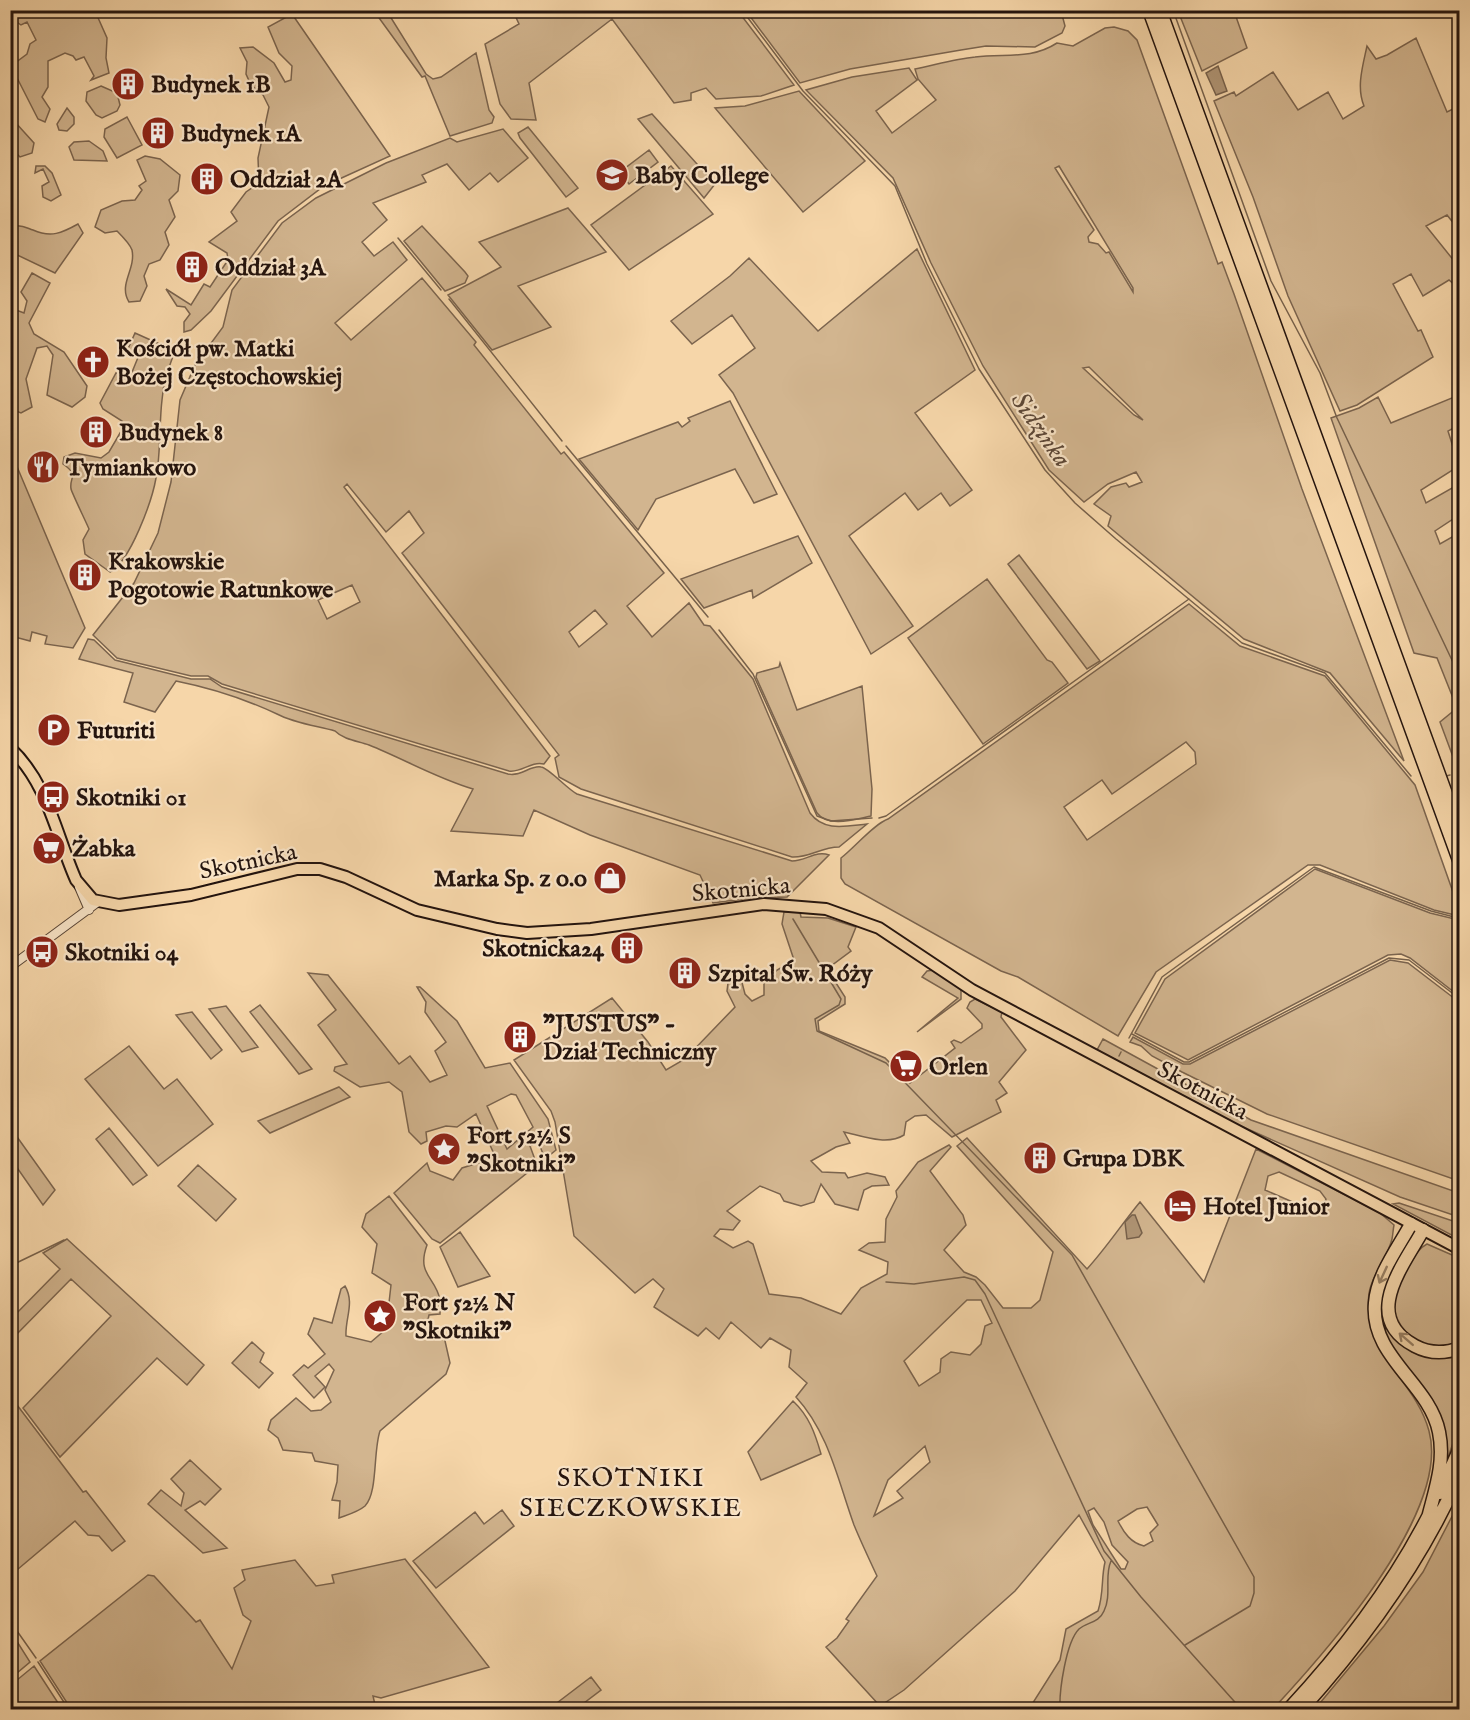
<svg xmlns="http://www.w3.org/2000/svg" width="1470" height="1720" font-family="'IM FELL English',serif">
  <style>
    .green { fill: #d2b58f; stroke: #7b644e; stroke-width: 1.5; fill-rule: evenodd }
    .water { fill: #af9474; stroke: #77614b; stroke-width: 1.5 }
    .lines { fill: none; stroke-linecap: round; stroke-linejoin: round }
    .stream { stroke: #77614b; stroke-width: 1.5 }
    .minor-casing { stroke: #584435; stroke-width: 10 }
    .major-casing { stroke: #24140e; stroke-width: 14 }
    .highway-casing { stroke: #24140e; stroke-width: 15 }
    .minor { stroke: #f9e4c7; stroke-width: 8 }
    .major { stroke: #f6d6a9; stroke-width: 10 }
    .highway { stroke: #f6d6a9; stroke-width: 12 }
    .oneway { stroke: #987f63 }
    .labels { text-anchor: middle; stroke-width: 4.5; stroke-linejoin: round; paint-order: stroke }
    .poi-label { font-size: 24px; font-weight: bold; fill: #24140e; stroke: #f9e4c7; text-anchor: start }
    .street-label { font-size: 24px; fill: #24140e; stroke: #f9e4c7 }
    .water-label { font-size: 26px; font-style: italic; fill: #5c4737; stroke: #f9e4c7 }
    .neighbourhood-label { font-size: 26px; letter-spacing: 1.5px; fill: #24140e; stroke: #f9e4c7 }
  </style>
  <rect width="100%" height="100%" fill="#f6d6a9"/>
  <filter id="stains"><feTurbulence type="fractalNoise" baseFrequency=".00333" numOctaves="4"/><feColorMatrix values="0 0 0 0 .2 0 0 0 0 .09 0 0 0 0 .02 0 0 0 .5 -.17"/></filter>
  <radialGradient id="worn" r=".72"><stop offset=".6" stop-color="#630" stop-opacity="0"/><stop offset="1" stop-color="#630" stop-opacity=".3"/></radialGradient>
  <path class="green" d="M11,10L95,11L107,38L106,58L109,73L91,80L94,76L84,57L76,60L73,56L65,53L48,61V87L42,97L50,109L45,122L38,119L11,66L27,54L30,44L36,40L27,22L21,25L11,18Z
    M374,11L388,13L426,74L433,79L441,77L476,53L489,110L494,117L492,123L450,136L425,76L422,77Z
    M513,11H738L794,85L761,96L716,99L706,88L691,93V100L674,103L612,19L529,83L536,120L511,119L500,104L485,44L519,24Z
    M1061,11L1065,26L1062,33L1035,47L986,46L961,50L850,69L800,83L746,11Z
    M1178,11H1234L1247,48L1202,71Z
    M292,14L390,156L324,186L278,221L211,311L191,330L184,332V322L190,314L185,307L177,306L166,289L191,305L204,284L210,287L228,260L227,253L209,242L237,221L231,212L246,192L259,183L258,158L269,107L263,95L251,85L246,74L247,62L240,48L253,47L274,63L285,82L291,80L292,66L279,53L268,27Z
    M1114,27L1128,31L1137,40L1218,264L1222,262L1234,294L1302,489L1404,761L1330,673L1244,639L1108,526L1111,516L1094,504L1111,487L1126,483L1129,487L1142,482L1136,472L1108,484L1084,502L1049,470L983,366L931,263L893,178L806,90L852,77L909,68L917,80L876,111L892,133L936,100L918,79L915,69C935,65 955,59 975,57C1005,53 1031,60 1057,43L1073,46L1105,28ZM1059,166L1133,288V292L1109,252L1106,253L1098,244L1089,242L1088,237L1094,230L1055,168ZM1089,367L1143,420L1134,415L1083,368Z
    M1416,38L1447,112L1459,106V230L1447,215L1426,226L1459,267V285L1457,287L1449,280L1423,296L1411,274L1393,284L1418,331L1421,330L1433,357L1357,405L1340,411L1288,296L1253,197L1214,101L1234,92L1236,96L1273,72L1298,110L1328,92L1343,119L1364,106C1356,87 1363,65 1367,46L1376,59L1387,55Z
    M101,86L117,93L120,105L117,111L102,118L96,115L86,101L87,92Z
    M799,91L865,161L803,212L715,108L745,106Z
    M11,93L17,106L15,122L34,143L32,153L20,157L11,148Z
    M67,108L74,117V124L67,131L59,130L57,124Z
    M652,114L715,184L704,198L638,119Z
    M127,117L142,145L117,158L104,137L105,129Z
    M528,127L578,188L566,197L520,138L518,133Z
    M503,129L528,158L498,182L490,173L469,190L447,164L422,175L426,182L373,203L387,220L362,242L374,256L393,242L407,260L335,323L351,340L422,278L476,342L474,345L561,454L564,452L664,573L627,606L649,633L652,637L689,603L704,625L710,626L753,679L810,813C824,832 846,826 867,824L839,847C821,847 809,858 792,857L581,789L559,777L555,758L559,755L402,553L424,533L409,511L386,532L347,484L344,487L550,756L544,764C530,761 522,773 509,771L222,684L208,676H191L117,658L93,635L134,583L158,533L171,482L180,400L195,365L223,327L232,290L282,223L316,198L386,163L450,138L457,142ZM352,585L360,602L327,619L318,600ZM595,610L607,624L579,647L569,632Z
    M89,141L103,151L107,161L74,160L69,147L74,142Z
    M649,150L658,162L629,184L620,172Z
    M145,156L160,159L180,175L178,191L169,200L175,217L165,232L169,245L160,260L149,264L144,276L147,286L140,301L129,302C118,284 136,270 132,250C130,244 122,236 117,231L105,233L95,227L101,210L122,201L135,200L142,190L139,186L146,181L137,160Z
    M36,166H45L52,173L61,195L51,201L43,197L42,186L49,182L43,169L35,173Z
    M671,166L713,214L629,270L591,225Z
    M568,208L606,252L518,286L551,327L492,350L448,295L501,267L479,242Z
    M78,224L83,233L55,273L11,252L15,226C23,225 27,228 33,230C51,238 62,233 78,224Z
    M422,226L465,272L468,276L465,283L445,291L404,241Z
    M917,249L975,370L915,413L972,490L950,506L941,493L918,510L905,493L849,536L913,626L871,654L733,393L719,375L755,348L732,315L692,344L671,321L730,276L749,258L818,331Z
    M32,273L50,283L29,323L34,334L64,352L87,386L85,397L72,407L47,395L53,355L47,346L37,348L26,379L32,407L21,413L11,409V308L24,313L27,301L21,292Z
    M135,333L175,351C169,367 163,382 162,400C159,425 161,453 156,478C152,501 130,562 110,572L85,554L83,540L89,529C86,522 72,493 71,489C69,476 80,476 63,464L64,457L75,453L101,458L109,452L123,428L122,421L103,409L100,403L116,373L130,377L139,355L127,351Z
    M1459,395V425L1448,431L1459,466L1421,490L1426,503L1459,484V515L1435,531L1440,544L1459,533V773L1440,722L1457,708L1437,658L1414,653L1331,418L1359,408L1378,397L1391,423Z
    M730,401L777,494L754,503L735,469L656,499L638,530L579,459L678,422L682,427L690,421L688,418Z
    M10,450L85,628L73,648L45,644L47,636L32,632L30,641L11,636Z
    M798,536L812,563L753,598L752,590L704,608L681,579Z
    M1019,555L1100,661L1087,669L1008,564Z
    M987,579L1047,660L1052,662L1068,683L983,744L908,638Z
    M1189,604L1240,646L1325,676L1415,785L1459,909V916L1434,910L1320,865H1308L1156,972L1118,1036L1018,977L1001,971L845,884L841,878V858C855,847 874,824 888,819ZM1186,742L1195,752L1196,764L1087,840L1064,807L1102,780L1112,794Z
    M88,639L94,640L115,660L191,679H210L222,687L508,774C521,777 530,765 541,767C549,768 567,789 577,794L792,861C806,861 816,850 829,855L787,897L750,898L713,903L700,875L590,835L534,810L523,836L451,831L473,789C436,778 404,759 369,745C358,741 344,740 335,731C317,726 294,723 277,714C245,699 211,688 176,681L155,712L124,702L133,673L79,659Z
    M780,663L797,710L862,686L872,789L871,816C856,819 828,828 817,813L756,677L757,673L779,667Z
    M1315,869L1430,913L1459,920V996L1410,958L1401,954L1388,955L1188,1060L1135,1033L1165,979Z
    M784,912H800L801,917L828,918L856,927L848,947L851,951L827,969L845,997V1004L818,1021L819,1031L885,1058L910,1083L955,1048L951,1042L954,1040L961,1043L982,1028V1024L967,1008L970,1002L975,999L1002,1012L1001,1017L1026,1050L999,1082L1007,1093L996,1100L1001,1112L952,1137L926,1115L915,1116L906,1122L904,1135C887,1146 862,1136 844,1132L850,1143L836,1147L811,1161L822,1172L845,1173L848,1178L867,1173L885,1177L889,1185L872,1186L864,1190L858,1210L835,1204L821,1184L814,1202L801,1206L784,1201L780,1194L760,1186L727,1211L740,1221L733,1230L720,1229L714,1236L733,1248L748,1241L753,1244L769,1294L801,1298L841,1314L861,1288L887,1274L888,1262L859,1250L869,1243L885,1242L886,1219L897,1197L896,1191L918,1162L949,1145L951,1147L930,1171L963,1215L966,1225L944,1250L964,1272L976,1277L985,1285L1003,1308H1031L1040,1300L1053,1252L957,1146L967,1138L1087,1269C1107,1247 1121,1225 1140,1202L1204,1282L1256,1149L1380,1213L1394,1225C1393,1230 1393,1234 1392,1239C1388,1257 1372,1274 1369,1293C1361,1355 1415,1378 1429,1431C1451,1512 1325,1653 1273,1709H1029L1060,1660L1066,1629L1098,1611C1104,1592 1101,1579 1105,1562L1079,1515L1015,1591L904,1690L880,1706L826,1647L837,1638L849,1621L846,1619L877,1576C869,1559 861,1542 854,1525C838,1481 829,1433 796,1397L807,1383L789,1367L791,1350L770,1338L761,1348L731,1322L719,1339L706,1328L698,1336L654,1307L664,1289L653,1279L635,1293L574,1236L555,1122L551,1111L514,1060L612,998L648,1042L666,1070L685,1059L735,1007L727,991L728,983L740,975L745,994L752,1001L764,995V978L794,960L782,924ZM1279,1172L1320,1191L1326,1199L1320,1214L1265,1190L1268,1176ZM967,1300H981L992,1323L985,1326L981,1344L970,1355L951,1352L941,1359L940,1372L919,1386L904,1361ZM925,1446L930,1462L897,1491L903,1498L874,1516L888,1480ZM1147,1507L1158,1525L1150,1533L1153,1541L1144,1546C1131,1543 1124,1533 1118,1521L1137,1509ZM1094,1508L1104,1522L1112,1545L1128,1562L1125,1569H1121L1093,1525L1088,1511Z
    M1390,960L1408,963L1459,1002V1181L1267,1114L1182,1072L1152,1056L1141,1046L1130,1042L1133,1037L1183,1064H1190Z
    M934,970L961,989V999L917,1032L958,998L922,977L927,971Z
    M308,973L328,975L399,1064L410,1056L430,1082L447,1075L435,1051L446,1042L425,1012L426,1002L417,987H420L457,1021L485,1068L510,1063L548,1119L556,1150L545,1159L538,1141L530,1146L537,1165L440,1243L432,1239L394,1193L427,1163L430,1171L453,1180L462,1168L491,1159L494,1154L476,1114L457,1127L446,1126L426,1132L427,1141L421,1144L409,1132L402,1092L389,1082L360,1087L334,1071L335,1067L347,1064L318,1025L336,1010ZM511,1094L516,1095L533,1127L507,1149L487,1106Z
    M260,1005L312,1069L299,1074L250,1012Z
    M226,1006L258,1047L242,1052L209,1009Z
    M192,1012L222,1050L211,1059L176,1015Z
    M1103,1039L1251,1120L1459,1193V1217L1400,1197L1232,1122L1097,1050Z
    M129,1046L164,1089L177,1079L213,1124L158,1166L85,1079Z
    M339,1087L350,1097L270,1133L258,1121Z
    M10,1127L55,1190L43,1205L11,1159Z
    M109,1128L147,1175L133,1185L96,1139Z
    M198,1165L236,1199L216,1221L178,1186Z
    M389,1196L427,1245C416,1275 436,1277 440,1300C441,1304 440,1310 440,1314L429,1315L425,1333L443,1332L450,1363L446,1374L380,1431C373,1451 378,1493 365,1506C358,1512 347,1515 339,1518L340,1501L332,1500L337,1482L338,1465L315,1461L312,1453L283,1450L278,1438L268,1430L271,1420L296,1398L311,1411L321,1410L331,1402L325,1390L334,1370L329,1364L315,1376L325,1387L314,1398L293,1375L304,1365L308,1368L325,1354L308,1334L314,1318L332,1323L341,1289L345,1286C355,1303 345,1318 346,1336L371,1342L386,1329L391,1285L372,1273L377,1244L362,1227L366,1214Z
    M1399,1203L1459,1223V1239L1393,1204Z
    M460,1232L490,1276L458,1287L440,1247Z
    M67,1239L204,1365L187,1385L157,1358L60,1457L23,1408L111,1316L71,1279L11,1340L10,1320L60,1269L43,1253Z
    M1427,1244L1459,1258V1342C1431,1358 1394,1335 1394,1302C1394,1290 1401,1279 1407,1269C1413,1259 1417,1249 1427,1244Z
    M1401,1249L1406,1251L1385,1295L1407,1346L1459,1353V1426L1446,1463C1444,1444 1444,1423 1435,1405C1417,1370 1366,1341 1380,1294C1384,1279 1394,1263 1401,1249Z
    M252,1342L264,1353L260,1362L273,1373L259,1388L232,1363Z
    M11,1397L83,1492L86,1491L125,1541L112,1551L99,1536L88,1535L75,1521L11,1575Z
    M793,1401C809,1416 815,1433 821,1454L761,1480L748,1452Z
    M190,1460L221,1489L205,1505L200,1501L185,1510L227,1548L203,1553L148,1504L161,1490L181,1506L184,1493L171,1479Z
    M1459,1503V1628L1453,1633L1459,1643V1709H1315L1384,1626L1423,1572Z
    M502,1510L514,1526L436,1588L413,1561L475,1512L484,1524Z
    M405,1559L489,1667L381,1698L373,1696L376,1709H71L40,1661L148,1575L154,1576L196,1622L200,1620L232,1669L251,1621L243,1615L234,1588L245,1580L242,1570L295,1560L316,1586L334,1583L332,1575Z
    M11,1632L30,1662L11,1678H10Z
    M34,1666L62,1709H11V1685Z
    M591,1677L601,1690L576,1709H549Z"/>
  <path class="water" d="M1218,66L1227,91L1216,95L1206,73Z
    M1132,1215H1135L1142,1233L1139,1237L1127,1239L1125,1222Z"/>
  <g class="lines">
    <path class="stream" d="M742,10L803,91L895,186L927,264L979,369L1045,470L1075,503L1116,539L1242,643L1325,673L1411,776
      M1173,10L1271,281L1320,373L1337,418L1460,677
      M398,238L441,290
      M449,299L562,441
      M566,446L708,617
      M719,630L753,674L817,816L831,821L872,818
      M1458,775L1460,776
      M1446,776L1450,775
      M879,818L886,816L1189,599
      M793,919L841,999L839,1005L815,1019L817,1031L886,1063L1072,1255L1254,1577V1593L1250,1606L1185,1645
      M1132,1034L1184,1062H1189L1389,958L1409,960L1460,999
      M1129,1038L1162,977L1314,867L1431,911L1458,918
      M1119,1056L1121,1052
      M10,1266L64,1240
      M886,1282L914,1284L964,1277L975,1280L985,1294L1104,1551L1141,1597L1242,1710
      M10,1621L36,1658
      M38,1662L69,1710
      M1060,1710C1059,1691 1066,1642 1079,1629C1087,1622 1099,1623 1104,1611C1112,1595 1104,1576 1111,1561"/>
    <g class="minor-casing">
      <path id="minor" d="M79,887L89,910
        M10,967L98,902"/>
    </g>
    <g class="major-casing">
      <path id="major" d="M10,748C48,783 56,835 76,880L93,900L119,905L191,895L297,869H320L346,877L417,910L497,929L527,933L591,929L764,904L826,909L879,928L972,990L1460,1249"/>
    </g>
    <g class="highway-casing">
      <path id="highway" d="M1149,10L1460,863
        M1160,10L1460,832
        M1411,1224C1398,1248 1377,1275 1375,1303C1370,1357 1429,1383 1439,1432C1445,1461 1436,1487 1429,1514
        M1423,1230C1404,1265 1360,1317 1415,1346C1430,1354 1444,1354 1460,1348
        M1440,1493L1460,1448
        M1288,1710C1344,1650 1395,1583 1432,1509
        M1301,1710C1366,1638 1421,1562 1460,1474"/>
    </g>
    <use href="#minor" class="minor"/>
    <use href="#major" class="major"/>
    <use href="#highway" class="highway"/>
  </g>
  <defs><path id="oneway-shaft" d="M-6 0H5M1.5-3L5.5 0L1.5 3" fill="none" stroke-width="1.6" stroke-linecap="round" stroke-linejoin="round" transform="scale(1.5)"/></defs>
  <g class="oneway">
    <use href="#oneway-shaft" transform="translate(1383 1275) rotate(115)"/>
    <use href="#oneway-shaft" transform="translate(1406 1339) rotate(-139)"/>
  </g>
  <defs>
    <g id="building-disc" transform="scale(1.725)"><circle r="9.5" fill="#8f2418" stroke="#f9e4c7"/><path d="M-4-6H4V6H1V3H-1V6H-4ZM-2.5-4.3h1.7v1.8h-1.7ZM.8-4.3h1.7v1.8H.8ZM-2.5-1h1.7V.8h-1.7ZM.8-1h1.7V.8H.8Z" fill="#fff"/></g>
    <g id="school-disc" transform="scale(1.725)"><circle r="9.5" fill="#8f2418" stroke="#f9e4c7"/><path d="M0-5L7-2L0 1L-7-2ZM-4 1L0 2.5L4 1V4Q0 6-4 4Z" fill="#fff"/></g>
    <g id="church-disc" transform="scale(1.725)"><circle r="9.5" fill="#8f2418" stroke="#f9e4c7"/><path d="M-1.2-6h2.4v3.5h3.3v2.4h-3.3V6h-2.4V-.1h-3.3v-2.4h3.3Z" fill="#fff"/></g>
    <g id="restaurant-disc" transform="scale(1.725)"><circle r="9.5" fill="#8f2418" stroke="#f9e4c7"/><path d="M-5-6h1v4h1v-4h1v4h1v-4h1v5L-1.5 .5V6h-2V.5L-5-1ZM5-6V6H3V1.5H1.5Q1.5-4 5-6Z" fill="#fff"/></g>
    <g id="parking-disc" transform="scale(1.725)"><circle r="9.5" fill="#8f2418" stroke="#f9e4c7"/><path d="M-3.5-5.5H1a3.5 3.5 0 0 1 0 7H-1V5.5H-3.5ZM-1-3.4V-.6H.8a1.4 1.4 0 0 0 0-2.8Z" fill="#fff"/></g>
    <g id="bus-disc" transform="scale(1.725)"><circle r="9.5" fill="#8f2418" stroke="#f9e4c7"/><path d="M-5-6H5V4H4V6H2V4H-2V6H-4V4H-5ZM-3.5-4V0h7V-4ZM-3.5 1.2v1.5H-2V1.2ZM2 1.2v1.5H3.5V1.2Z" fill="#fff"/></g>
    <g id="supermarket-disc" transform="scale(1.725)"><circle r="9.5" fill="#8f2418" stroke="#f9e4c7"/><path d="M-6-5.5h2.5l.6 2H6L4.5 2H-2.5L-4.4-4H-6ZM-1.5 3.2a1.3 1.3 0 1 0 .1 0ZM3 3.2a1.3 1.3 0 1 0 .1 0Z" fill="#fff"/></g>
    <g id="shop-disc" transform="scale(1.725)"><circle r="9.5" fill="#8f2418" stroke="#f9e4c7"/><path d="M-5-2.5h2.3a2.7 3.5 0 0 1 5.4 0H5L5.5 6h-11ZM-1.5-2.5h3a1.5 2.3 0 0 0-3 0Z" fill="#fff"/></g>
    <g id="sight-disc" transform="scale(1.725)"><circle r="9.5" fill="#8f2418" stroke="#f9e4c7"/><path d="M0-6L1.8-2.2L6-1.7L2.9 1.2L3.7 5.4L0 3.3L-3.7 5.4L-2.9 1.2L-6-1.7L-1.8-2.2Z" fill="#fff"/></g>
    <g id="hotel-disc" transform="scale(1.725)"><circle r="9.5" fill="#8f2418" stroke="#f9e4c7"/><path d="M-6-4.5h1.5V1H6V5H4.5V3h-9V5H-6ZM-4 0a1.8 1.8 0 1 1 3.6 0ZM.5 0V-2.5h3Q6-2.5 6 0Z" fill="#fff"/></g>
  </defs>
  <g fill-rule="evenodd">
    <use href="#building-disc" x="128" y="84"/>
    <use href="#building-disc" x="158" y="133"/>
    <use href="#school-disc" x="612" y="175"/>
    <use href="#building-disc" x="207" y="179"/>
    <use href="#building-disc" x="192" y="267"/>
    <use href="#church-disc" x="93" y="362"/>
    <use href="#building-disc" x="96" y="432"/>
    <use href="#restaurant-disc" x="43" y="467"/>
    <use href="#building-disc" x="85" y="575"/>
    <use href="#parking-disc" x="54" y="730"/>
    <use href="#bus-disc" x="53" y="797"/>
    <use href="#supermarket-disc" x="49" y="848"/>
    <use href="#shop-disc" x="610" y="878"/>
    <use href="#building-disc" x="627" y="948"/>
    <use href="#bus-disc" x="42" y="952"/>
    <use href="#building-disc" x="685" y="973"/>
    <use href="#building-disc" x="520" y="1037"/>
    <use href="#supermarket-disc" x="906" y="1066"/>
    <use href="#sight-disc" x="444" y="1149"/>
    <use href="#building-disc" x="1040" y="1158"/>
    <use href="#hotel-disc" x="1180" y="1206"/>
    <use href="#sight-disc" x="380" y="1316"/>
  </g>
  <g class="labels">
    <g class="poi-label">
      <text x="151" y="92">Budynek 1B</text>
      <text x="181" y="141">Budynek 1A</text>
      <text x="635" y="183">Baby College</text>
      <text x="230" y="187">Oddział 2A</text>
      <text x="215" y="275">Oddział 3A</text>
      <text x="116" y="356">Kościół pw. Matki<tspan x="116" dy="28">Bożej Częstochowskiej</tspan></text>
      <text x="119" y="440">Budynek 8</text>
      <text x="66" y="475">Tymiankowo</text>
      <text x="108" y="569">Krakowskie<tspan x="108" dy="28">Pogotowie Ratunkowe</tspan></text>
      <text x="77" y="738">Futuriti</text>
      <text x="76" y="805">Skotniki 01</text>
      <text x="72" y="856">Żabka</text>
      <text x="587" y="886" text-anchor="end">Marka Sp. z o.o</text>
      <text x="604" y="956" text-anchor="end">Skotnicka24</text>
      <text x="65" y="960">Skotniki 04</text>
      <text x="708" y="981">Szpital Św. Róży</text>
      <text x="543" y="1031">"JUSTUS" -<tspan x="543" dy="28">Dział Techniczny</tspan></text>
      <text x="929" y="1074">Orlen</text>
      <text x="467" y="1143">Fort 52½ S<tspan x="467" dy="28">"Skotniki"</tspan></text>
      <text x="1063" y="1166">Grupa DBK</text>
      <text x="1203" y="1214">Hotel Junior</text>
      <text x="403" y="1310">Fort 52½ N<tspan x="403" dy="28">"Skotniki"</tspan></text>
    </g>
    <g class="street-label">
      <text transform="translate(248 861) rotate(-12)" y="8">Skotnicka</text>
      <text transform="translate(741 889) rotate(-5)" y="8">Skotnicka</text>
      <text transform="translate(1203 1090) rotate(28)" y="8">Skotnicka</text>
    </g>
    <g class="water-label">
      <text transform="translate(1042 429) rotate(55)" y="9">Sidzinka</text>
    </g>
    <g class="neighbourhood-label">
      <text x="631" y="1486">SKOTNIKI<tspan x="631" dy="30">SIECZKOWSKIE</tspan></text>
    </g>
  </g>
  <rect width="1470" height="1720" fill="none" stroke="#f6d6a9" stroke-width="36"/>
  <rect x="12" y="12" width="1446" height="1696" fill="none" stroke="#24140e" stroke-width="3"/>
  <rect x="18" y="18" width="1434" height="1684" fill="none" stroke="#24140e" stroke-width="1.5"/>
  <rect width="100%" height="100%" filter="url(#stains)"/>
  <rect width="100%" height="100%" fill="url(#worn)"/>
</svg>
